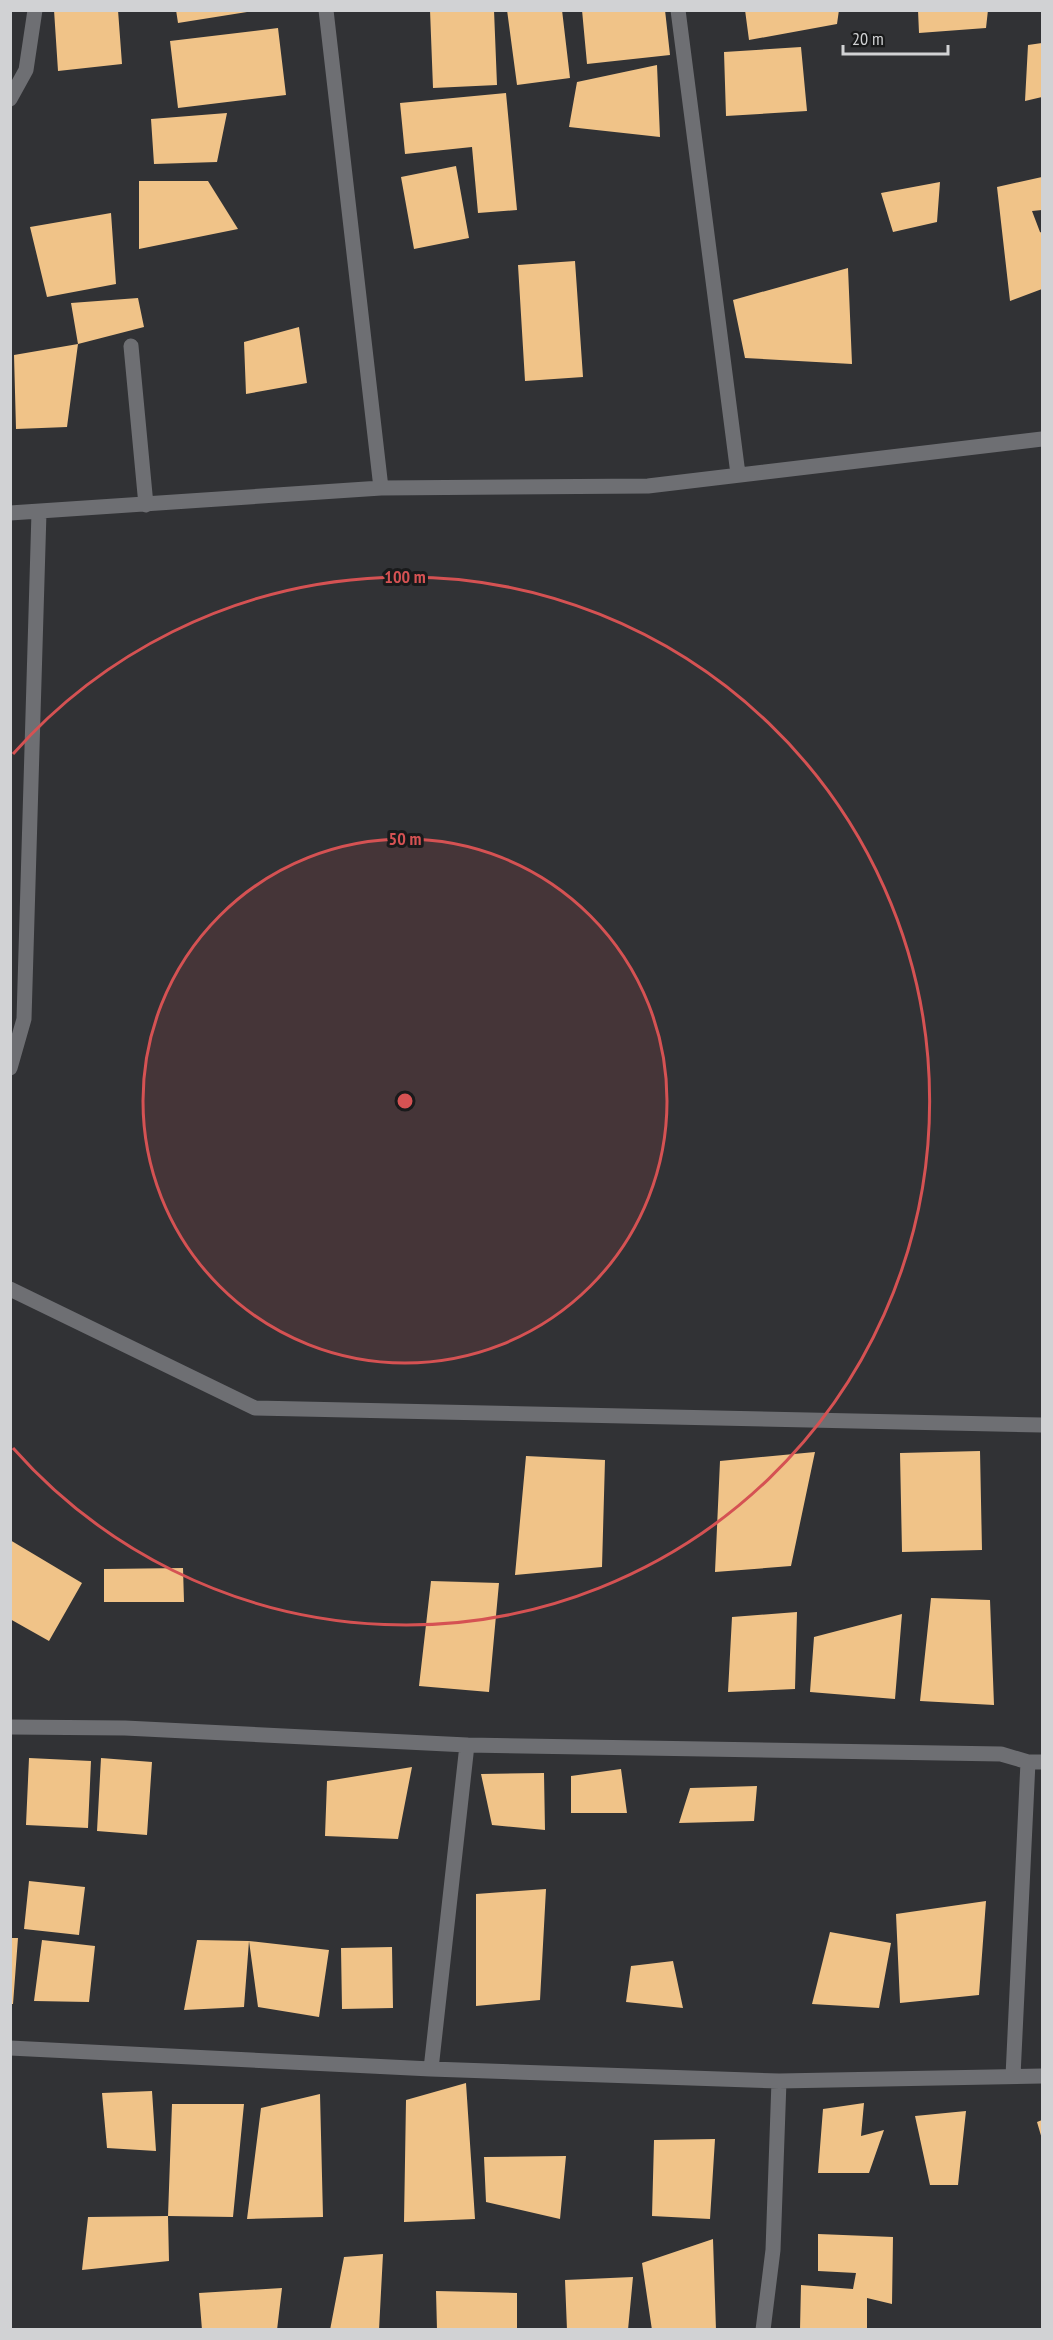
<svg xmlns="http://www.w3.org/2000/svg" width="1053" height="2340" font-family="'PT Sans Narrow',sans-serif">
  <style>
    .building { fill: #f0c388 }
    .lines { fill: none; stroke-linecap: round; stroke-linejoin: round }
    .street { stroke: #6e6f73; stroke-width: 15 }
    .ring { fill: none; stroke: #d55253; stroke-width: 3 }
    .centre { fill: #d55253; stroke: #191a1b; stroke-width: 3 }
    .ring-label { font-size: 18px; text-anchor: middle; font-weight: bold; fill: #d55253; stroke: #191a1b; stroke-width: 6; stroke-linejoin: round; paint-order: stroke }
  </style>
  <rect width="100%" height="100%" fill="#313235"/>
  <path class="building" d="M54,10H118L122,64L58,71Z
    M176,10H247V12L178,23Z
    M430,10H494L497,85L433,88Z
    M507,10H562L570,78L517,85Z
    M582,10H665L670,55L587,64Z
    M745,10H839L837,24L749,40Z
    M918,10H988L986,28L919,33Z
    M278,28L286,95L178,108L170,41Z
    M1042,43V97L1025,101L1028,45Z
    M801,47L807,111L726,116L724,52Z
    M657,65L660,137L569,127L577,82Z
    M506,93L517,210L478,213L472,147L405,154L400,103Z
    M227,113L217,162L154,164L151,119Z
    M456,166L469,238L414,249L401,177Z
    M1042,177V210L1032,211L1040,232L1042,233V289L1010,301L997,187Z
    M139,181H208L238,229L139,249Z
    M940,182L937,222L893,232L881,193Z
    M111,213L116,284L47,297L30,227Z
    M575,261L583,377L525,381L518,265Z
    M848,268L852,364L745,358L733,300Z
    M138,298L144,327L78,344L71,303Z
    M299,327L307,383L246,394L244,342Z
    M78,344L67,427L16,429L14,355Z
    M980,1451L982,1550L902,1552L900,1453Z
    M815,1452L791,1566L715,1572L720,1461Z
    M526,1456L605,1460L602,1567L515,1575Z
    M10,1540L82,1583L49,1641L10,1619Z
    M183,1568L184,1602H104V1569Z
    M431,1581L499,1583L489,1692L419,1686Z
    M931,1598L990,1600L994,1705L920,1701Z
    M797,1612L795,1689L728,1692L732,1617Z
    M902,1614L895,1699L810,1692L814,1637Z
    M29,1758L91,1761L88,1828L26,1825Z
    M101,1758L152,1762L147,1835L97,1831Z
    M412,1767L398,1839L325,1836L327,1781Z
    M621,1769L627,1813H571V1776Z
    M544,1773L545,1830L492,1825L481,1774Z
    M757,1786L754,1821L679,1823L690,1788Z
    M29,1881L85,1887L79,1935L24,1929Z
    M546,1889L540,2000L476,2006V1894Z
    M986,1901L979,1995L900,2003L896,1914Z
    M830,1932L891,1943L879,2008L812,2004Z
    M10,1938H18L13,2004H10Z
    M42,1940L95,1946L89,2002L34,2001Z
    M197,1940L249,1941L329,1950L319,2017L258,2007L249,1941L244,2007L184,2010Z
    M392,1947L393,2008L342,2009L341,1948Z
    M673,1961L683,2008L626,2002L631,1966Z
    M466,2083L475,2219L404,2222L406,2100Z
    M152,2091L156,2151L107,2148L102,2093Z
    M320,2094L323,2217L247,2219L261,2108Z
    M864,2103L861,2136L884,2130L869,2173H818L823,2109Z
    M172,2104H244L233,2217L168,2216L169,2261L82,2270L88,2217L168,2216Z
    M966,2111L958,2185H930L915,2116Z
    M1042,2120V2139L1037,2122Z
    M715,2139L710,2219L652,2216L654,2140Z
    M566,2156L560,2219L486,2202L484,2157Z
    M818,2234L893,2237L892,2304L867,2298V2330H800L801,2285L853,2289L856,2273L818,2271Z
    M713,2239L716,2330H652L642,2263Z
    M383,2254L379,2330H330L344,2257Z
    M633,2277L628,2330H567L565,2280Z
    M282,2288L277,2330H202L199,2293Z
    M436,2291L517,2293V2330H437Z"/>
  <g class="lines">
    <path class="street" d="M326,10L381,488
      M678,10L738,474
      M10,99L26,70L35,10
      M131,346L146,505
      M10,513L381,488L648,486L1042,439
      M10,1068L24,1019L39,512
      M10,1289L255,1408L1042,1425
      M10,1727L125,1728L467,1745L1001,1754L1028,1762H1042
      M10,2048L431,2069L779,2081L1042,2076
      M431,2069L467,1745
      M1013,2076L1028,1762
      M763,2330L773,2250L779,2081"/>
  </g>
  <circle cx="405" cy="1101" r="262" fill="#d55253" fill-opacity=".12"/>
  <g class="ring">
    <circle cx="405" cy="1101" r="262"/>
    <path d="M13 754A524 524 0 1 1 13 1448"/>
  </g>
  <circle cx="405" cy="1101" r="9" class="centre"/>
  <g class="ring-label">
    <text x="405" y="583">100 m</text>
    <text x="405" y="845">50 m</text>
  </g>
  <rect width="1053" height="2340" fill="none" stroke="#d1d2d4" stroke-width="24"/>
  <path d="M843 45v9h105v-9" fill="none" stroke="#d1d2d4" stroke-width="3"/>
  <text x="852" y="45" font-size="18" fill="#d1d2d4" stroke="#191a1b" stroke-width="4.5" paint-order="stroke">20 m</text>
</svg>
